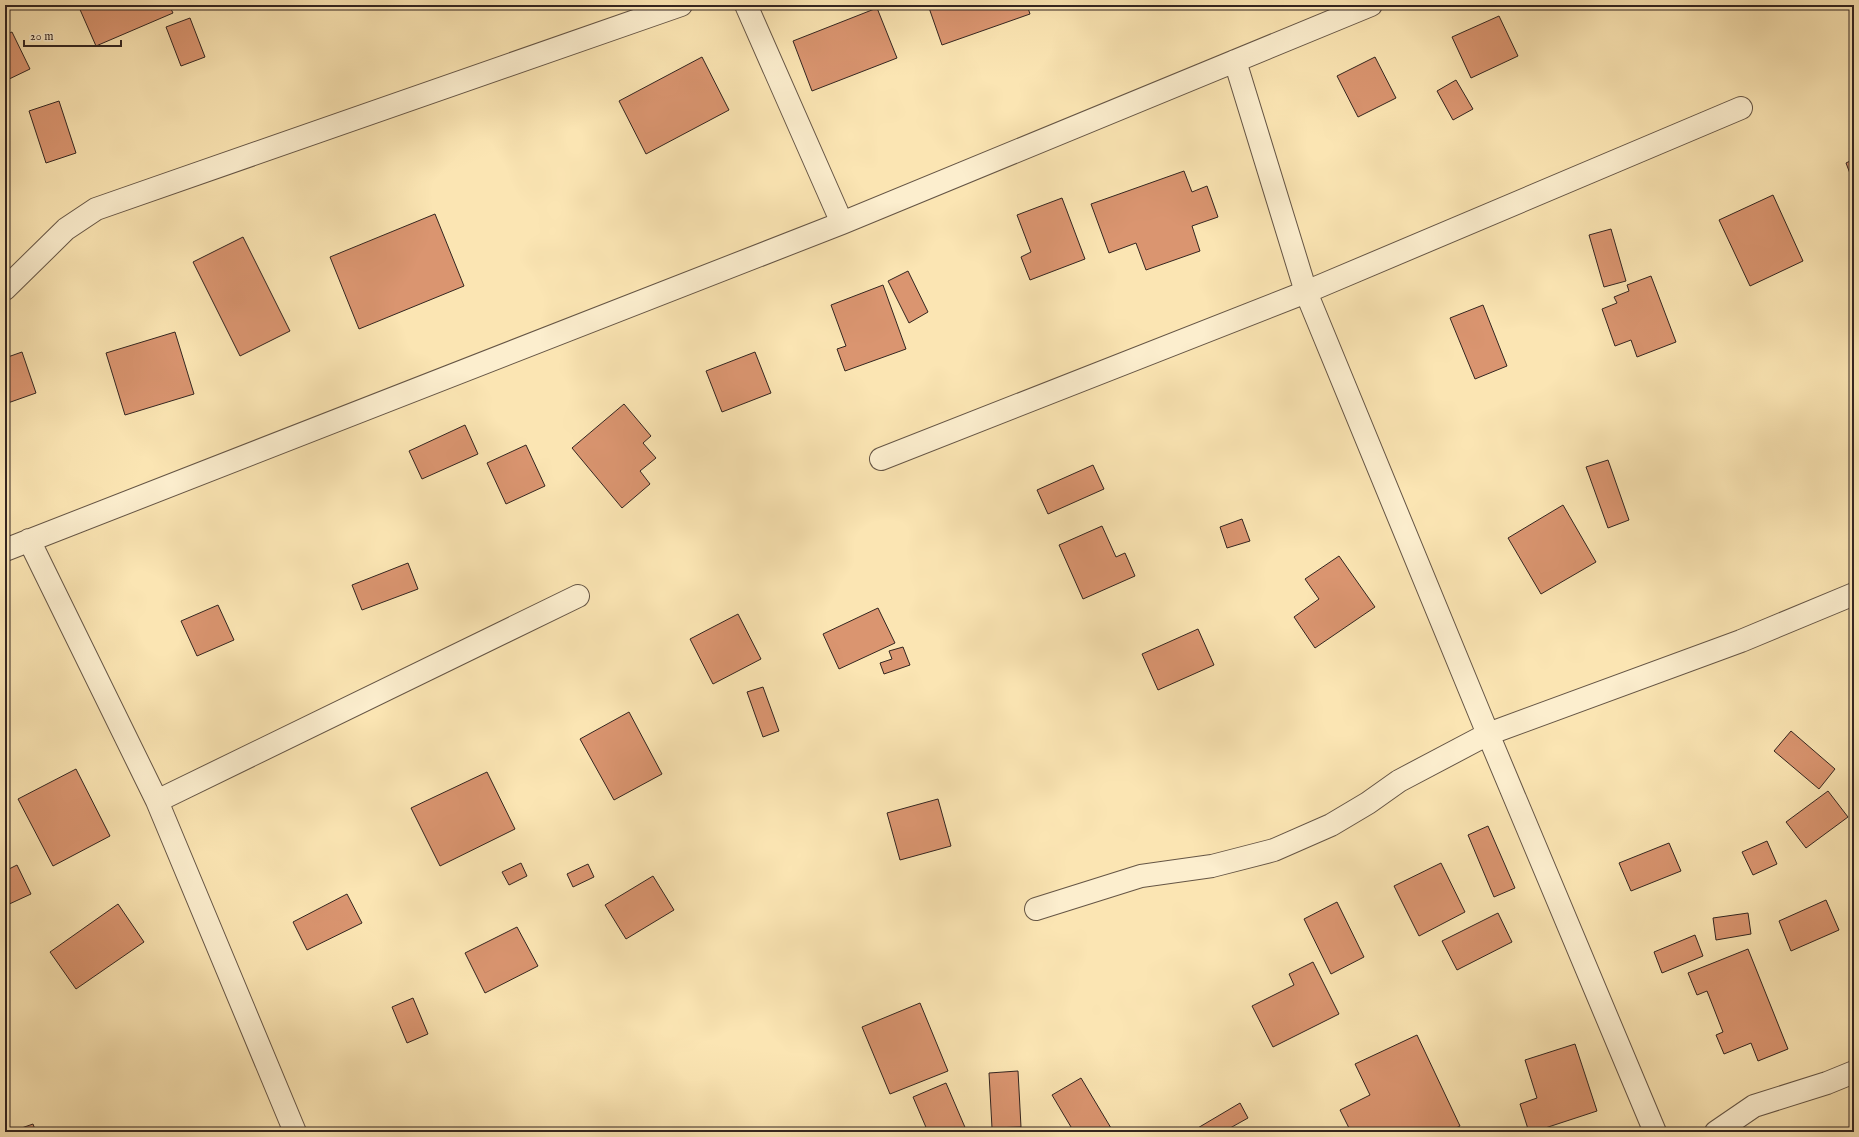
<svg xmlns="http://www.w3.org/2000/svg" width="1859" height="1137" font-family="'IM FELL English',serif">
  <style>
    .building { fill: #da9570; stroke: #332520 }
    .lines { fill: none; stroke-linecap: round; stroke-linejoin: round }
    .minor-casing { stroke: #655545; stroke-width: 24 }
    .minor { stroke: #fceece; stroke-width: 22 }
  </style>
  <rect width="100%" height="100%" fill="#fbe5b3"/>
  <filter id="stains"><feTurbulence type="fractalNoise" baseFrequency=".005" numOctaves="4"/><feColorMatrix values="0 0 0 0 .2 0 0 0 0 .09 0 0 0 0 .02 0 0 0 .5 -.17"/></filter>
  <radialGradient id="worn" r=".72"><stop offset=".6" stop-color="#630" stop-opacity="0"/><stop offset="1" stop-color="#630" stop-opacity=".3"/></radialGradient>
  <path class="building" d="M78,5H169L173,13L96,46Z
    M928,5H1027L1030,14L942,45Z
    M877,8L897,58L812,91L793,41Z
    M1499,16L1518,56L1471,78L1452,37Z
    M190,18L205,57L181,66L166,27Z
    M12,32L30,69L5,81V35Z
    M702,57L729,110L646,154L619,101Z
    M1375,57L1396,98L1358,117L1337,76Z
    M1456,80L1473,109L1453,120L1437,91Z
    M59,101L76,153L46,163L29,111Z
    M1854,159V184L1846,163Z
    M1184,171L1192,192L1207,186L1218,217L1192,226L1200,251L1146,270L1136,243L1109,253L1091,204Z
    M1773,195L1803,261L1750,286L1719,220Z
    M1062,198L1085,259L1030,280L1021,257L1031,252L1017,215Z
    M435,214L464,286L359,329L330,257Z
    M1611,229L1626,281L1604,287L1589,235Z
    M243,237L290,331L240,356L193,262Z
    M908,271L928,312L909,323L888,281Z
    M1651,276L1676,342L1637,357L1631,340L1615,346L1602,309L1617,303L1614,297L1629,291L1627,285Z
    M883,285L906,349L845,371L837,349L846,346L831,305Z
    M1483,305L1507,366L1475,379L1450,318Z
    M175,332L194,394L125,415L106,353Z
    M22,352L36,393L5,404V358Z
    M755,352L771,393L722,412L706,371Z
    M624,404L651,436L643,443L656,458L640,471L650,484L622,508L572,448Z
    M465,425L478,454L422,479L409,451Z
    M526,445L545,486L506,504L487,463Z
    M1608,460L1629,520L1608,528L1586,467Z
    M1093,465L1104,489L1048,514L1037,490Z
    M1563,505L1596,562L1541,594L1508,538Z
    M1242,519L1250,541L1227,548L1220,527Z
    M1102,526L1116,557L1125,553L1135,576L1083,599L1059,545Z
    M1339,556L1375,607L1315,648L1294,617L1319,599L1305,579Z
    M408,563L418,589L362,610L352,585Z
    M218,605L234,640L197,656L181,621Z
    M878,608L895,643L839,669L823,634Z
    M738,614L761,659L713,684L690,639Z
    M1198,629L1214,665L1158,690L1142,654Z
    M903,647L910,665L884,674L880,663L892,659L889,651Z
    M763,687L779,731L763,737L747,692Z
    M629,712L662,774L614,800L580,739Z
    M1791,731L1835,769L1819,789L1774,751Z
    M76,769L110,836L53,866L18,799Z
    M487,772L515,829L440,866L411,808Z
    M1828,791L1848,817L1806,848L1786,822Z
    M938,799L951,846L900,860L887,813Z
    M1488,826L1515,888L1494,897L1468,835Z
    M1767,841L1777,864L1753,875L1742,852Z
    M1669,843L1681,871L1631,891L1619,863Z
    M521,863L527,876L509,885L502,872Z
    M1441,863L1465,912L1419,936L1394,886Z
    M588,864L594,877L573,887L567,874Z
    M17,865L31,894L5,906V871Z
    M653,876L674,910L626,939L605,905Z
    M347,894L362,923L307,950L293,922Z
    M1826,900L1839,930L1791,951L1779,921Z
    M1337,902L1364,957L1331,974L1304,919Z
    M118,904L144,942L76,989L50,952Z
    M1498,913L1512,942L1457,970L1442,941Z
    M1748,913L1751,934L1716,940L1713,918Z
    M517,927L538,966L485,993L465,953Z
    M1695,935L1703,956L1662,973L1654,952Z
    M1748,949L1788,1049L1758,1061L1751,1043L1724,1054L1716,1035L1723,1032L1707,991L1697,995L1688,973Z
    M1313,962L1339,1014L1273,1047L1252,1006L1294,985L1289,974Z
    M413,998L428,1034L407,1043L392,1007Z
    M920,1003L948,1071L890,1094L862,1027Z
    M1417,1035L1460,1126L1448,1132H1351L1340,1110L1370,1095L1355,1064Z
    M1575,1044L1597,1111L1533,1132H1529L1520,1104L1537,1098L1525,1060Z
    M1018,1071L1021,1127L992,1128L989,1073Z
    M1081,1078L1111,1128L1105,1132H1074L1052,1095Z
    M946,1083L967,1132H928L913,1097Z
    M1240,1103L1248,1118L1223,1132H1191Z
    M33,1124L36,1132H10Z"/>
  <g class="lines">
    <g class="minor-casing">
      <path id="minor" d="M746,5L842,223
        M1235,61L1306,292L1488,734L1655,1132
        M5,289L66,229L96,209L681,5
        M881,459L1306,292L1741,108
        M29,540L157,801L295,1132
        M5,550L842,223L1371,5
        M157,801L578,596
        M1036,909L1141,876L1212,866L1274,850L1331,825L1368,803L1399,781L1488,734L1741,641L1854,594
        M1716,1132L1754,1106L1827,1083L1854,1072"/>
    </g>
    <use href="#minor" class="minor"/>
  </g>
  <rect width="1859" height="1137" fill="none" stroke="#fbe5b3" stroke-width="20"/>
  <rect x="6" y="6" width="1847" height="1125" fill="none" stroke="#332520" stroke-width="2"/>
  <rect x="10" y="10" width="1839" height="1117" fill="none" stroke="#332520"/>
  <path d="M24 40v6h97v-6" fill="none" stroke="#332520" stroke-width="2"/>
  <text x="30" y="40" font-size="12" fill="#332520" stroke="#fceece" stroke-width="3" paint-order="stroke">20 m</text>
  <rect width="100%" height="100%" filter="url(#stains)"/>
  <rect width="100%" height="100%" fill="url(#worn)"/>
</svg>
